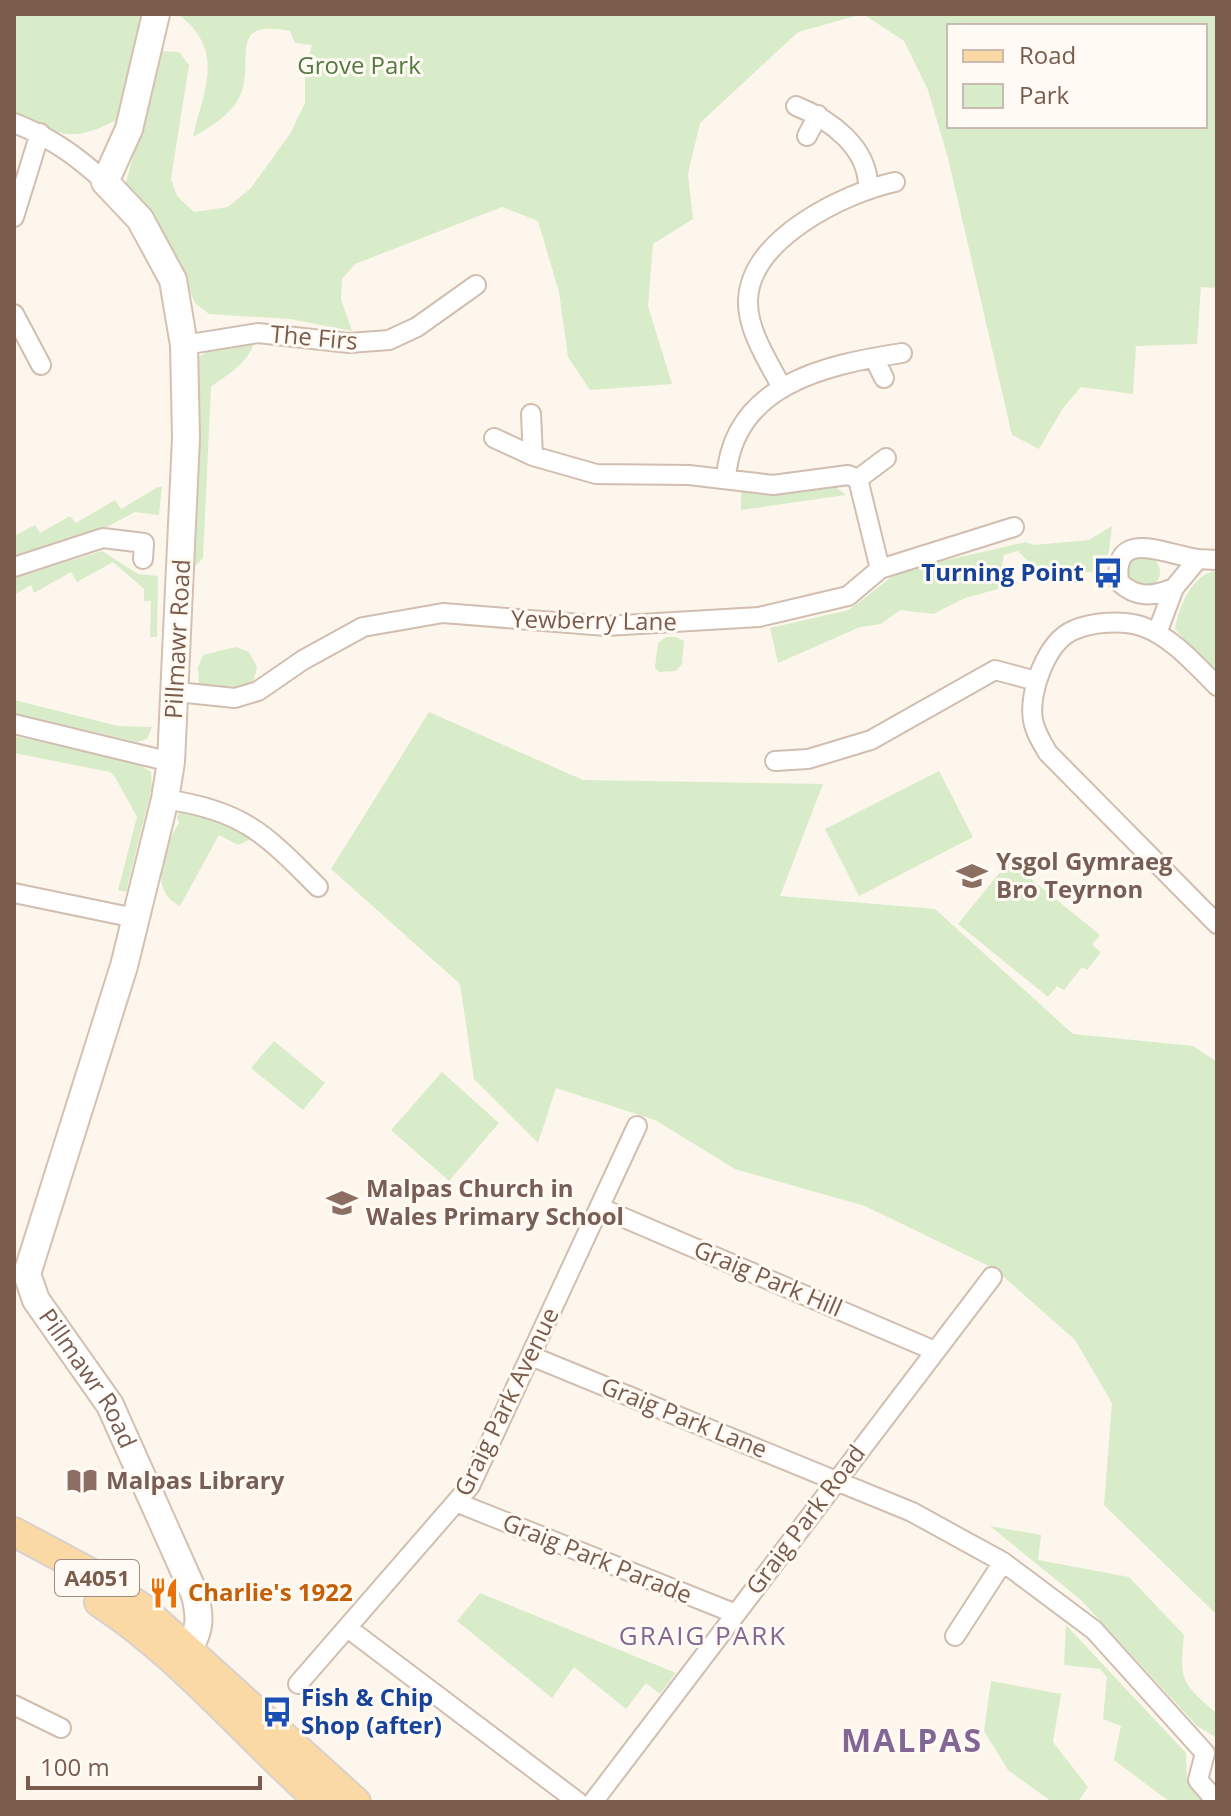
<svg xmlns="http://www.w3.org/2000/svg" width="1231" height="1816" font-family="'Open Sans',sans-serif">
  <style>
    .green { fill: #d8ecc9; fill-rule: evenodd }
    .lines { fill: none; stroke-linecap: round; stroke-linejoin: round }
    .street-casing { stroke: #d1beb0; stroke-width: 22 }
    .secondary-casing { stroke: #d6c0b0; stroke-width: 30 }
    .primary-casing { stroke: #dad1cd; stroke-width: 32 }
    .street { stroke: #fff; stroke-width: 18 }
    .secondary { stroke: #fff; stroke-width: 26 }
    .primary { stroke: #fbd9a5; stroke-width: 28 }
    .labels { text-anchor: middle; stroke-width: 6; stroke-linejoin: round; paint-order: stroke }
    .shield { fill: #fffaf3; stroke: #a28b7f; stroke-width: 2 }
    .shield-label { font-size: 22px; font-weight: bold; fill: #7a5c4d }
    .park-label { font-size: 24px; fill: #537a41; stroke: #fffaf3 }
    .street-label { font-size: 24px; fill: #7a5c4d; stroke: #fffaf3 }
    .transit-label { font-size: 24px; font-weight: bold; fill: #164399; stroke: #fffaf3; text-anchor: end }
    .education-label { font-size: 24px; font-weight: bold; fill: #785e54; stroke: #fffaf3; text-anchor: start }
    .food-label { font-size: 24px; font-weight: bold; fill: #c56008; stroke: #fffaf3; text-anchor: start }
    .neighbourhood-label { font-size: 26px; letter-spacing: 2px; fill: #846695; stroke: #fffaf3 }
    .district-label { font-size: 32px; font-weight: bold; letter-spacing: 2px; fill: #846695; stroke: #fffaf3 }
  </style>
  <rect width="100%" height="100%" fill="#fdf6ec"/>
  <path class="green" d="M144,14L119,119C66,145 65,134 14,115L15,14Z
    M178,14H1217V288L1201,287L1197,344L1136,346L1133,394L1081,387L1063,408L1039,449L1012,435L948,158L928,90L904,41L863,14L798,32L700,123L688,174L693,219L653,244L648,306L672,384L590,390L568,357L559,292L538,221L502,207L355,264L342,279L341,299L352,331L290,319L209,314L195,303L165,234L125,185L149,102L159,51L179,52L189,65L171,179L177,196L194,212L228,207L251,188L290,134L305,103V71L312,45L295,43L290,31C228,19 253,56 242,91C235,112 211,127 193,137C204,88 226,51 178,14ZM949,26H1205V126H949Z
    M250,340L254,343C247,364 228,374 211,387L203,558L195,566L190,562L193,360L220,345Z
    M835,486L846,495L741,510V490L787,492Z
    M158,487H162L159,515L135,512L103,529L14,555V536L35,525L40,533L70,516L76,523L115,500L121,509Z
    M1112,526L1109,552L1100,570L1046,580L1018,551L1004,555L998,589L965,598L933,614L900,610L881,624L860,627L778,663L770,628L849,610L899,571L1026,542L1034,545L1089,540Z
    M102,551L138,574L158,576L157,637H150L151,601H144V589L113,562L77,582L71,572L34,593L31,585L14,595V578Z
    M1128 572a16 16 0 1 1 32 0a16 16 0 1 1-32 0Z
    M1217,571V675L1175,629C1178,608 1193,572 1217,571Z
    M666,637H676L684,641L682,664L676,671L659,672L655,668L658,643Z
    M236,647L249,652L257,667L254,680L232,692L199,688L198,667L203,655Z
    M14,700L118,726L152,727L147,739L137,742L14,713Z
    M429,712L583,780L823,784L780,896L935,909L1073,1034L1193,1046L1217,1062V1615L1104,1505L1112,1403L1075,1340L995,1269L865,1206L735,1169L655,1120L556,1088L538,1143L474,1079L460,984L331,869Z
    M14,736L139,764L151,772L152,787L126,892L118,890L137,817L115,777L110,772L14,753Z
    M939,771L973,837L859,896L825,829Z
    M181,809L217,820L253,838L238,845L219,835L180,906C147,891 164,846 179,823L177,817Z
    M1009,861L1100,935L1092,945L1101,952L1087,970L1082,967L1064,990L1057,986L1048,997L958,924Z
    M274,1041L325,1083L303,1110L251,1068Z
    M442,1072L499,1123L449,1181L391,1130Z
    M990,1526L1041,1535L1038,1560L1129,1577L1184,1635C1179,1683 1182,1682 1217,1714V1738L1197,1726L1081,1600Z
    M480,1593L676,1673L660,1694L646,1683L626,1709L574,1667L552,1698L457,1621Z
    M1066,1625L1186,1753L1187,1780L1203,1802H1170L1114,1760L1121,1726L1103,1719L1107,1677L1100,1669L1064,1665Z
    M991,1681L1061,1694L1053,1742L1088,1787L1078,1802H1052L1008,1770L984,1731Z"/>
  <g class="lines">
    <g class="street-casing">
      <path id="street" d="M796,106C829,119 869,147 868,188
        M14,123C50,137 77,156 105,182
        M807,136L818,115
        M14,217L40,133
        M14,314L41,365
        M184,345L258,333L349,343L389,340L417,327L476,285
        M874,358L884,378
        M781,386C768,361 747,330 748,300C750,239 844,193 895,182
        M531,414L533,456
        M494,438L533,456L596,474L689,475L773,485L848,475L858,479L880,569
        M726,479C732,385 824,365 902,353
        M858,479L886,458
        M14,567L103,538L144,543L143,559
        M1174,588C1152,597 1136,598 1119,582C1112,526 1167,555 1198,559
        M1157,633L1174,588L1198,559L1217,560
        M1217,686C1195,664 1171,636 1141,626C1122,620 1092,622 1074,630C1047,641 1028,692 1033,720C1035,732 1042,743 1048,753L1217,924
        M177,692L235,698L258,691L303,660L363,627L443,613L606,626L759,617L848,596L880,569L1014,527
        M14,724L171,762
        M775,761L808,759L871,740L995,670L1036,681
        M165,799C245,812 263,832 318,887
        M14,893L135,918
        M601,1208L935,1351
        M531,1356L912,1512L1003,1562L1094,1630L1205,1753
        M458,1503L736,1614
        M349,1629L578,1802
        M955,1636L1003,1562
        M298,1684L470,1486L637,1126
        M14,1705L61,1728
        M1205,1753L1198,1780L1217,1802
        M593,1802L992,1277"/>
    </g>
    <g class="secondary-casing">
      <g id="secondary">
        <path id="s1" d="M156,14L129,129L105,182L140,219L173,280L184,345L186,438L171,762L165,799L124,966L27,1274L36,1300L110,1405L195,1595C200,1616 201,1629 189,1648"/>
      </g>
    </g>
    <g class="primary-casing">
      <path id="primary" d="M14,1532L87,1571L142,1608L356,1802
        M99,1602C182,1656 247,1737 321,1802"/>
    </g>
    <use href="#street" class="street"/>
    <use href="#secondary" class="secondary"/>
    <use href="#primary" class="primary"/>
  </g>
  <defs>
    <g id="bus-bare" transform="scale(2.4)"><path d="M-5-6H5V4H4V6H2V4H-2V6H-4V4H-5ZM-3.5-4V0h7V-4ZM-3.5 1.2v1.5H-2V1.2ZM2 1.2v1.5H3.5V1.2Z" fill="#1a4fb4" stroke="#fffaf3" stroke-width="2.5" paint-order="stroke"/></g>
    <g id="school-bare" transform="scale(2.4)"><path d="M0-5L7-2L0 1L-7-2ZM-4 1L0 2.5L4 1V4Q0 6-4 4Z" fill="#8d6e63" stroke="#fffaf3" stroke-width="2.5" paint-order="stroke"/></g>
    <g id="library-bare" transform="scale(2.4)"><path d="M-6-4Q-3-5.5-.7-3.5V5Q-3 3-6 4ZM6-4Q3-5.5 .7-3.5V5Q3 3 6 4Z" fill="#8d6e63" stroke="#fffaf3" stroke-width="2.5" paint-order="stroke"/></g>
    <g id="restaurant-bare" transform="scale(2.4)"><path d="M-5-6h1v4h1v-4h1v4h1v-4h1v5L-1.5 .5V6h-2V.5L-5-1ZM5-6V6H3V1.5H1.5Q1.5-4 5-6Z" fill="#e8710a" stroke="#fffaf3" stroke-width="2.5" paint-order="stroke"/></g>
  </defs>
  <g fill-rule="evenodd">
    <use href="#bus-bare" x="1108" y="573"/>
    <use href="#school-bare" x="972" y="876"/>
    <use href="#school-bare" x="342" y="1203"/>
    <use href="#library-bare" x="82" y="1481"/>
    <use href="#restaurant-bare" x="164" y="1593"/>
    <use href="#bus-bare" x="277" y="1712"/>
  </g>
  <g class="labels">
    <rect class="shield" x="55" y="1560" width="84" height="36" rx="6"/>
    <g class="shield-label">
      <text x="97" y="1586">A4051</text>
    </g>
    <g class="park-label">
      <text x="359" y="74">Grove Park</text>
    </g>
    <g class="street-label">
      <text transform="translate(314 338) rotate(5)" y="8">The Firs</text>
      <text transform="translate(594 621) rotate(1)" y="8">Yewberry Lane</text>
      <text transform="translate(178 639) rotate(-87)" y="8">Pillmawr Road</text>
      <text transform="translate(768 1279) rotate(23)" y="8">Graig Park Hill</text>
      <text dy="8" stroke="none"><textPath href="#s1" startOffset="1434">Pillmawr Road</textPath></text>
      <text transform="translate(507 1402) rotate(-64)" y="8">Graig Park Avenue</text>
      <text transform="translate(684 1418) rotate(22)" y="8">Graig Park Lane</text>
      <text transform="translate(806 1520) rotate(-53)" y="8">Graig Park Road</text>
      <text transform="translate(597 1559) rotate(22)" y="8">Graig Park Parade</text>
    </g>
    <g class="transit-label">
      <text x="1084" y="581">Turning Point</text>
      <text x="301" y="1706" text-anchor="start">Fish &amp; Chip<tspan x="301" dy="28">Shop (after)</tspan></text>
    </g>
    <g class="education-label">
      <text x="996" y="870">Ysgol Gymraeg<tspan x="996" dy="28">Bro Teyrnon</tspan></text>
      <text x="366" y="1197">Malpas Church in<tspan x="366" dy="28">Wales Primary School</tspan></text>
      <text x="106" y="1489">Malpas Library</text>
    </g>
    <g class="food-label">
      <text x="188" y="1601">Charlie's 1922</text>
    </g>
    <g class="neighbourhood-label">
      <text x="703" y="1645">GRAIG PARK</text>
    </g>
    <g class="district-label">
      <text x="912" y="1752">MALPAS</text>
    </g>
  </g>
  <rect width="1231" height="1816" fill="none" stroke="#7a5c4d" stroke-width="32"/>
  <rect x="947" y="24" width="260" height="104" fill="#fffaf3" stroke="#cabbb1" stroke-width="2"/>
  <rect x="963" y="50" width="40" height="12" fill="#fbd9a5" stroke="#cabbb1" stroke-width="2"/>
  <text x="1019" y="64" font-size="24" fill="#7a5c4d">Road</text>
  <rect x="963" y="84" width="40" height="24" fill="#d8ecc9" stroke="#cabbb1" stroke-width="2"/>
  <text x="1019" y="104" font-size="24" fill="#7a5c4d">Park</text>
  <path d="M28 1776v12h232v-12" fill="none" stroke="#7a5c4d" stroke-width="4"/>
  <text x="40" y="1776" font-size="24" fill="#7a5c4d" stroke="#fffaf3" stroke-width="6" paint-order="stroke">100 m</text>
</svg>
